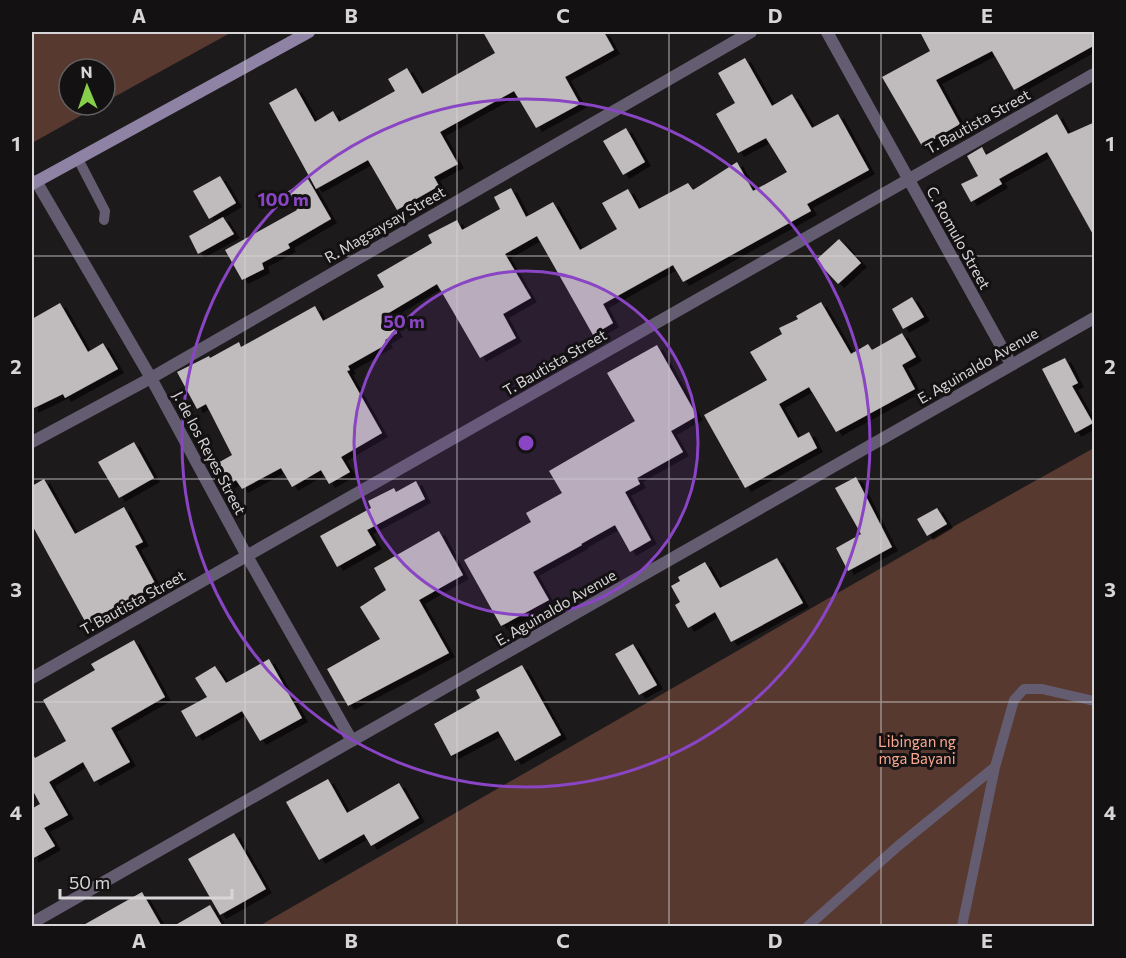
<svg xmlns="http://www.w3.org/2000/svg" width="1126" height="958" font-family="Commissioner,sans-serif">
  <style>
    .green { fill: #583930 }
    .building { fill: #c0bbbc; filter: url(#shadow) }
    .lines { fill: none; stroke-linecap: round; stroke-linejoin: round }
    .lane { stroke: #645d71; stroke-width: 10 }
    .street { stroke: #645d71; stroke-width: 12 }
    .secondary { stroke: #8e83a4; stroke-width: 12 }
    .grid { fill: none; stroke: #d7d5d7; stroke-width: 1.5; stroke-opacity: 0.55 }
    .ring { fill: none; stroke: #8945c3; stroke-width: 3 }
    .labels { text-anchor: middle; stroke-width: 6; stroke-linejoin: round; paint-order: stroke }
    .street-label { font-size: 15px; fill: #d7d5d7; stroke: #141113 }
    .park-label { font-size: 15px; fill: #fba890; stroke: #141113 }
    .centre { fill: #8945c3; stroke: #141113; stroke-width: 3 }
    .ring-label { font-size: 18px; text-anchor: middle; font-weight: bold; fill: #8945c3; stroke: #141113; stroke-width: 6; stroke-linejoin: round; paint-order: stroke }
    .neatline { fill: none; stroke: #d7d5d7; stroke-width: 2 }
    .grid-label { font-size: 20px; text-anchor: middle; font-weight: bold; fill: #d7d5d7 }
  </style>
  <defs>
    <filter id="shadow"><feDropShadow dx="6" dy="4" stdDeviation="0" flood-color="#0009"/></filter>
  </defs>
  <rect width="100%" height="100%" fill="#1d1a1c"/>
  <path class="green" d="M32,32H232L105,102V69H69V105H100L32,143Z
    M1094,448V926H259L942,533Z"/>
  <path class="building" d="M483,32H604L614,50L565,77L580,104L536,128L514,91L440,132L458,164L434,177L439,186L397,210L368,160L316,189L269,103L296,88L315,122L333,111L339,122L395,91L388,79L407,68L422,94L495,53Z
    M920,32H1095V45L1014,90L992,51L936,80L960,124L922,146L882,77L930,51Z
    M745,58L772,106L792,94L812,128L838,114L869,170L807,204L811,211L683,282L673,265L603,304L613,323L593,335L537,236L505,254L531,298L503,314L516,338L480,358L437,284L387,314L397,333L385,340L387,344L348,366L350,370L347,371L382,433L341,457L350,472L329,484L321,470L292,487L281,468L242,489L236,480L228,485L216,464L232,455L206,404L197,409L177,372L209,356L210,358L239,342L241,347L315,306L323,321L384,287L377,275L432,243L428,235L457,220L462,230L500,209L494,197L511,188L526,217L553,202L580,250L617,229L602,203L628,189L639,209L688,183L693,190L737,162L753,191L787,172L766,138L738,153L716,114L735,103L718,73Z
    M1057,114L1068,134L1095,122V238L1047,152L999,179L1002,184L971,202L961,184L978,176L967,156L982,147L986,155Z
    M626,128L645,162L623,175L603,141Z
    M220,176L236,203L209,219L193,191Z
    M308,179L331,219L288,244L290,248L262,263L264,269L242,280L225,250L297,210L287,192Z
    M223,217L234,234L198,254L189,236Z
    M839,239L861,263L838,284L816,260Z
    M912,297L924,317L903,329L892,309Z
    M821,302L851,354L868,344L872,350L902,333L916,357L902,365L915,389L836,432L809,387L779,404L798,438L809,432L817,448L745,488L704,415L767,380L750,352L782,334L779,328L798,319L796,316Z
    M60,303L88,352L103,343L118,369L65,398L63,394L32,409V319Z
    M657,345L697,416L671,431L683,452L637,478L640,484L625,492L651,540L630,552L615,525L581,544L582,545L533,572L549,600L501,626L464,560L531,522L526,513L562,493L549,471L635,421L607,373Z
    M1065,358L1078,383L1072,386L1093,423L1075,433L1042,369Z
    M134,442L154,478L119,498L98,462Z
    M856,477L892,547L848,571L836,548L861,534L835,488Z
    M44,479L75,534L124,507L143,542L135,546L156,585L87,625L32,525V486Z
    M416,481L425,499L367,530L376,545L337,567L320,536L371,508L368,501L394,488L396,492Z
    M937,508L947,524L927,536L917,519Z
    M439,531L463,575L419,600L449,653L348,706L327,669L380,639L360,607L386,590L374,568Z
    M777,558L803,603L731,642L715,612L688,628L675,605L680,602L671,586L680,581L678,577L705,562L720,588Z
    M134,640L165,697L111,728L130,762L94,782L83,762L49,782L68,815L44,828L55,846L32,859V806L33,808L40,804L33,791L32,792V752L35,758L66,741L43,700L95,670L91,664Z
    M633,644L657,685L639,695L615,654Z
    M269,659L302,718L260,741L242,711L196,737L181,711L207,697L195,678L215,666L226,683Z
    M522,665L561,735L515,761L498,731L451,756L434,724L480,698L476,690Z
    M328,779L347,813L399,783L419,818L371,846L364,834L319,860L286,802Z
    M234,833L266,889L220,915L188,859Z
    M142,892L162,927H80Z
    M210,905L223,927H172Z"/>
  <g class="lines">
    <path class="lane" d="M78,159L105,211L104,220
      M808,926L898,846L995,767
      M962,926L995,767L1014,700L1024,689H1042L1094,701"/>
    <path class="street" d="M827,32L1011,364
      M36,181L151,378L247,556L352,741
      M32,442L151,378L751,32
      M32,678L1094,74
      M32,923L1094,318"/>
    <path class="secondary" d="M32,184L309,32"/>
  </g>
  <path class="grid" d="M245,32V926M457,32V926M669,32V926M881,32V926M32,256H1094M32,479H1094M32,702H1094"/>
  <circle cx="526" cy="443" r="172" fill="#8945c3" fill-opacity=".12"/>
  <g class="ring">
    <circle cx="526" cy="443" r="172"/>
    <circle cx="526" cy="443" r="344"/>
  </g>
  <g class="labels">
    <g class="street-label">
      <text transform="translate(978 122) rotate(-29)" y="5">T. Bautista Street</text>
      <text transform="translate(385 225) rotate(-30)" y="5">R. Magsaysay Street</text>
      <text transform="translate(958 238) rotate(61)" y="5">C. Romulo Street</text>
      <text transform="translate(555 363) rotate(-30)" y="5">T. Bautista Street</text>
      <text transform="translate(978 366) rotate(-30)" y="5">E. Aguinaldo Avenue</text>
      <text transform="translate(209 453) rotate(62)" y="5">J. de los Reyes Street</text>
      <text transform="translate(133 603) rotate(-29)" y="5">T. Bautista Street</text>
      <text transform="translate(556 608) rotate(-30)" y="5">E. Aguinaldo Avenue</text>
    </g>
    <g class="park-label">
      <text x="917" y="747">Libingan ng<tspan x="917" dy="17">mga Bayani</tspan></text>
    </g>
  </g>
  <circle cx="526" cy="443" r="9" class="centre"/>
  <g class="ring-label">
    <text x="283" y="206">100 m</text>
    <text x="404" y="328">50 m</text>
  </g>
  <rect width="1126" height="958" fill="none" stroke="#141113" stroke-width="66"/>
  <g transform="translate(87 87) rotate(358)"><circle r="28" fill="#141113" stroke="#625f61" stroke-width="1.5"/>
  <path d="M0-4.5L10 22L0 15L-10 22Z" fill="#86cf4b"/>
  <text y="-9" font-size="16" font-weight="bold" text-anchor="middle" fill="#d7d5d7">N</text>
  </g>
  <path d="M60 889v9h172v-9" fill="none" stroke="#d7d5d7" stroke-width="3"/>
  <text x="69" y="889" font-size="18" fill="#d7d5d7" stroke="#141113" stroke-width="4.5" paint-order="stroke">50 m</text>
  <rect x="33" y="33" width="1060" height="892" class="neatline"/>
  <g class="grid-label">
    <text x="139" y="23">A</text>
    <text x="351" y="23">B</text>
    <text x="563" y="23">C</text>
    <text x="775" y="23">D</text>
    <text x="987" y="23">E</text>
    <text x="16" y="151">1</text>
    <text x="1110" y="151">1</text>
    <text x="16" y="374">2</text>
    <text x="1110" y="374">2</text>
    <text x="16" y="597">3</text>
    <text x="1110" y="597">3</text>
    <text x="16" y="820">4</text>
    <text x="1110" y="820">4</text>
    <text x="139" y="948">A</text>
    <text x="351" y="948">B</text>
    <text x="563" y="948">C</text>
    <text x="775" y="948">D</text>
    <text x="987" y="948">E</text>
  </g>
</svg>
